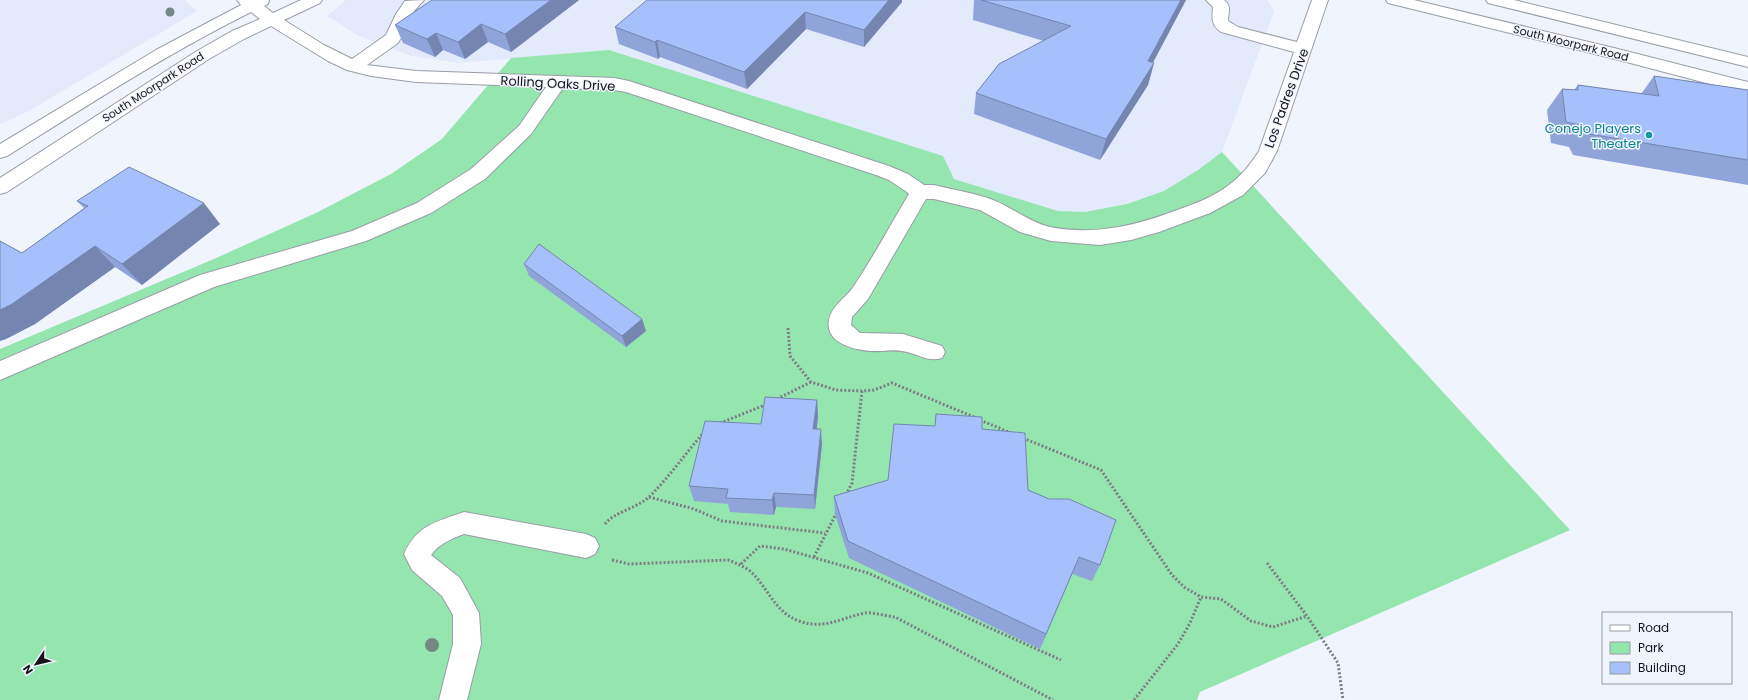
<svg xmlns="http://www.w3.org/2000/svg" width="1748" height="700" font-family="Poppins,sans-serif">
  <style>
    .built { fill: #e2eafc }
    .green { fill: #95e5af }
    .lines { fill: none; stroke-linecap: round; stroke-linejoin: round }
    .minor-casing { stroke: #989da7; stroke-width: 2 }
    .path { stroke: #7c7e85; stroke-width: 3; stroke-dasharray: 2 2; stroke-linecap: butt }
    .minor { fill: #fff; fill-rule: evenodd }
    .tree { fill: #738981 }
    .wall { fill: #8fa5d9 }
    .shaded-wall { fill: #7486b0 }
    .building { fill: #a6c0fc; stroke: #7486b0 }
    .culture-dot { fill: #0f9aa8; stroke: #f0f4fd; stroke-width: 1.5 }
    .labels { text-anchor: middle; stroke-width: 3; stroke-linejoin: round; paint-order: stroke }
    .far-street-label { font-size: 11px; fill: #141519; stroke: #f0f4fd }
    .street-label { font-size: 13px; fill: #141519; stroke: #f0f4fd }
    .culture-label { font-size: 13px; fill: #0d838f; stroke: #f0f4fd; text-anchor: end }
  </style>
  <rect width="100%" height="100%" fill="#f0f4fd"/>
  <path class="built" d="M0,0H185L197,11L29,111L0,124Z
    M346,0H1267L1274,11L1222,152L1198,170L1164,191L1127,204L1085,212L1058,211L954,179L942,156L609,50L459,63L411,56L359,36L327,16Z"/>
  <path class="green" d="M609,50L943,156L954,179L1058,211L1085,212L1127,204L1164,191L1198,170L1222,152L1570,530L1200,692L1197,700H0V349L214,259L318,212L391,174L442,139L511,58Z"/>
  <g class="lines">
    <g class="minor-casing">
      <path id="minor" d="M237,0H269L268,4L264,6L273,13L301,0H322L320,3L284,20L324,45L352,59L386,35L396,14L405,1L424,0L414,11L407,28L398,43L367,65L416,71L614,78L629,81L889,166L908,174L924,185H934C953,190 975,193 993,200C1013,208 1029,222 1050,227C1096,236 1138,225 1180,209C1197,203 1215,196 1229,185C1241,176 1251,164 1259,151L1294,52L1221,32C1211,25 1212,18 1213,7L1206,0H1224C1232,6 1228,13 1228,21L1238,27L1297,42L1312,0H1328L1277,151L1265,173L1243,195L1210,213L1159,232L1131,240L1100,245L1051,241L1020,232L980,210L934,199H926L868,299L852,317L851,325L860,333L903,334L942,346L945,352L942,358C929,362 919,355 907,352C899,350 891,350 882,351C865,352 824,347 829,320C832,305 847,297 854,286C874,256 891,224 909,194L907,192L889,180L876,175L626,92L614,90L563,88L531,134L485,179L431,213L366,241L214,287L0,380V361L200,275L352,231L417,203L471,169L519,126L546,87L416,82L371,76L347,70L328,61L271,26L244,39L209,59L7,192L0,194V178L197,51L232,31L260,19L251,12C166,54 87,106 7,156L0,158V144L156,50L241,5Z
        M1386,0H1414L1618,49L1748,82V94L1615,59L1388,3Z
        M1486,0H1514L1748,57V67L1488,3Z
        M464,512L586,534L595,538L599,546L595,554L586,558L464,534C451,539 440,543 431,555L460,578L479,613L481,644L467,700H439L453,644V615L442,596L412,570L404,554C417,525 436,522 464,512Z"/>
    </g>
    <path class="path" d="M788,328L790,356L811,382L836,390L862,391L874,390L892,383L974,417
      M777,399L811,382
      M980,420L1011,433
      M720,423L765,405
      M1023,438L1101,470L1172,575L1184,587L1201,597L1221,599L1251,621L1273,627L1307,616
      M846,495L852,483L862,391
      M649,497L694,509L722,521L825,533
      M605,524C614,512 638,508 650,496C669,477 686,453 704,432
      M814,557L837,512
      M612,560L629,564L728,560C736,563 743,566 750,571C768,587 774,612 799,621C824,630 841,618 865,613C874,612 885,616 895,617L1053,700
      M1267,563L1307,616L1338,663L1343,700
      M741,564L760,546L784,549L868,573L1061,660
      M1134,700L1178,644L1190,623L1201,597"/>
    <use href="#minor" class="minor"/>
  </g>
  <g class="tree">
    <circle cx="170" cy="12" r="4.5"/>
    <circle cx="432" cy="645" r="7"/>
  </g>
  <path class="wall" d="M432,0H579L511,52L488,42L465,59L443,50L435,57L403,43L395,25Z
    M974,0H1186L1153,63H1154L1148,85L1100,160L974,114L976,93L1044,41L973,20Z
    M902,2L864,47L806,29L747,89L660,57L658,59L619,44L615,27Z
    M1654,76L1748,90V185L1573,155L1569,147L1551,143L1547,110L1562,89L1574,90L1578,85L1641,94Z
    M77,201L220,224L142,285L115,267L35,324L6,339L0,341V241L22,253L84,208Z
    M524,264L642,319L646,331L626,347L529,276Z
    M817,400L818,416L817,429L822,444L815,509L776,507L774,515L730,512L728,504L694,501L689,486L761,424Z
    M935,426L982,429L1028,490L1100,565L1092,581L1072,574L1040,649L849,558L835,514L834,496L888,480Z"/>
  <path class="shaded-wall" d="M551,0H579L511,52L505,34Z
    M889,0H902V2L864,47V30Z
    M1181,0H1186L1146,75L1154,63L1148,85L1100,160L1106,139Z
    M805,12L806,29L747,89L744,72Z
    M481,24L488,42L465,59L458,42Z
    M436,33L443,50L435,57L427,39Z
    M657,40L660,57L658,59L655,42Z
    M204,203L220,224L142,285L122,264Z
    M95,246L115,267L35,324L6,339L0,341V310Z
    M642,319L646,331L626,347L622,336Z
    M817,400L818,416L815,444L813,429Z
    M821,429L822,444L815,509L814,495Z
    M774,493L776,507L774,515L772,500Z
    M1079,557L1072,574L1040,649L1046,634Z"/>
  <path class="building" d="M432,0H551L505,34L481,24L458,42L436,33L427,39L395,25Z
    M647,0H889L864,30L805,12L744,72L657,40L655,42L615,27Z
    M981,0H1181L1148,61L1154,63L1106,139L976,93L999,64L1071,26Z
    M1654,76L1748,90V160L1589,134L1585,126L1566,122L1562,89L1578,90V85L1659,96Z
    M129,167L204,203L122,264L95,246L12,304L0,310V241L22,253L88,206L77,201Z
    M539,244L642,319L622,336L524,264Z
    M765,397L817,400L813,429H821L814,495L774,493L772,500L726,498L728,489L689,486L705,421L761,424Z
    M936,414L982,417V429L1025,433L1028,490L1049,499H1069L1116,520L1100,565L1079,557L1046,634L848,541L834,496L888,480L894,424L935,426Z"/>
  <circle class="culture-dot" cx="1649" cy="135" r="4"/>
  <g class="labels">
    <g class="far-street-label">
      <text transform="translate(1571 43) rotate(14)" y="4">South Moorpark Road</text>
      <text transform="translate(153 87) rotate(-33)" y="4">South Moorpark Road</text>
    </g>
    <g class="street-label">
      <text transform="translate(558 83) rotate(3)" y="5">Rolling Oaks Drive</text>
      <text transform="translate(1286 98) rotate(-70)" y="5">Los Padres Drive</text>
    </g>
    <g class="culture-label">
      <text x="1641" y="133">Conejo Players<tspan x="1641" dy="15">Theater</tspan></text>
    </g>
  </g>
  <rect x="1602" y="612" width="130" height="72" fill="#f0f4fd" stroke="#989ba2"/>
  <rect x="1610" y="625" width="20" height="6" fill="#ffffff" stroke="#989ba2"/>
  <text x="1638" y="632" font-size="12" fill="#141519">Road</text>
  <rect x="1610" y="642" width="20" height="12" fill="#95e5af" stroke="#989ba2"/>
  <text x="1638" y="652" font-size="12" fill="#141519">Park</text>
  <rect x="1610" y="662" width="20" height="12" fill="#a6c0fc" stroke="#989ba2"/>
  <text x="1638" y="672" font-size="12" fill="#141519">Building</text>
  <g transform="translate(36 664) rotate(235)" stroke="#f0f4fd" stroke-width="3" paint-order="stroke">
  <path d="M0-3L7 15L0 10L-7 15Z" fill="#141519"/>
  <text y="-6" font-size="11" font-weight="bold" text-anchor="middle" fill="#141519">N</text>
  </g>
</svg>
